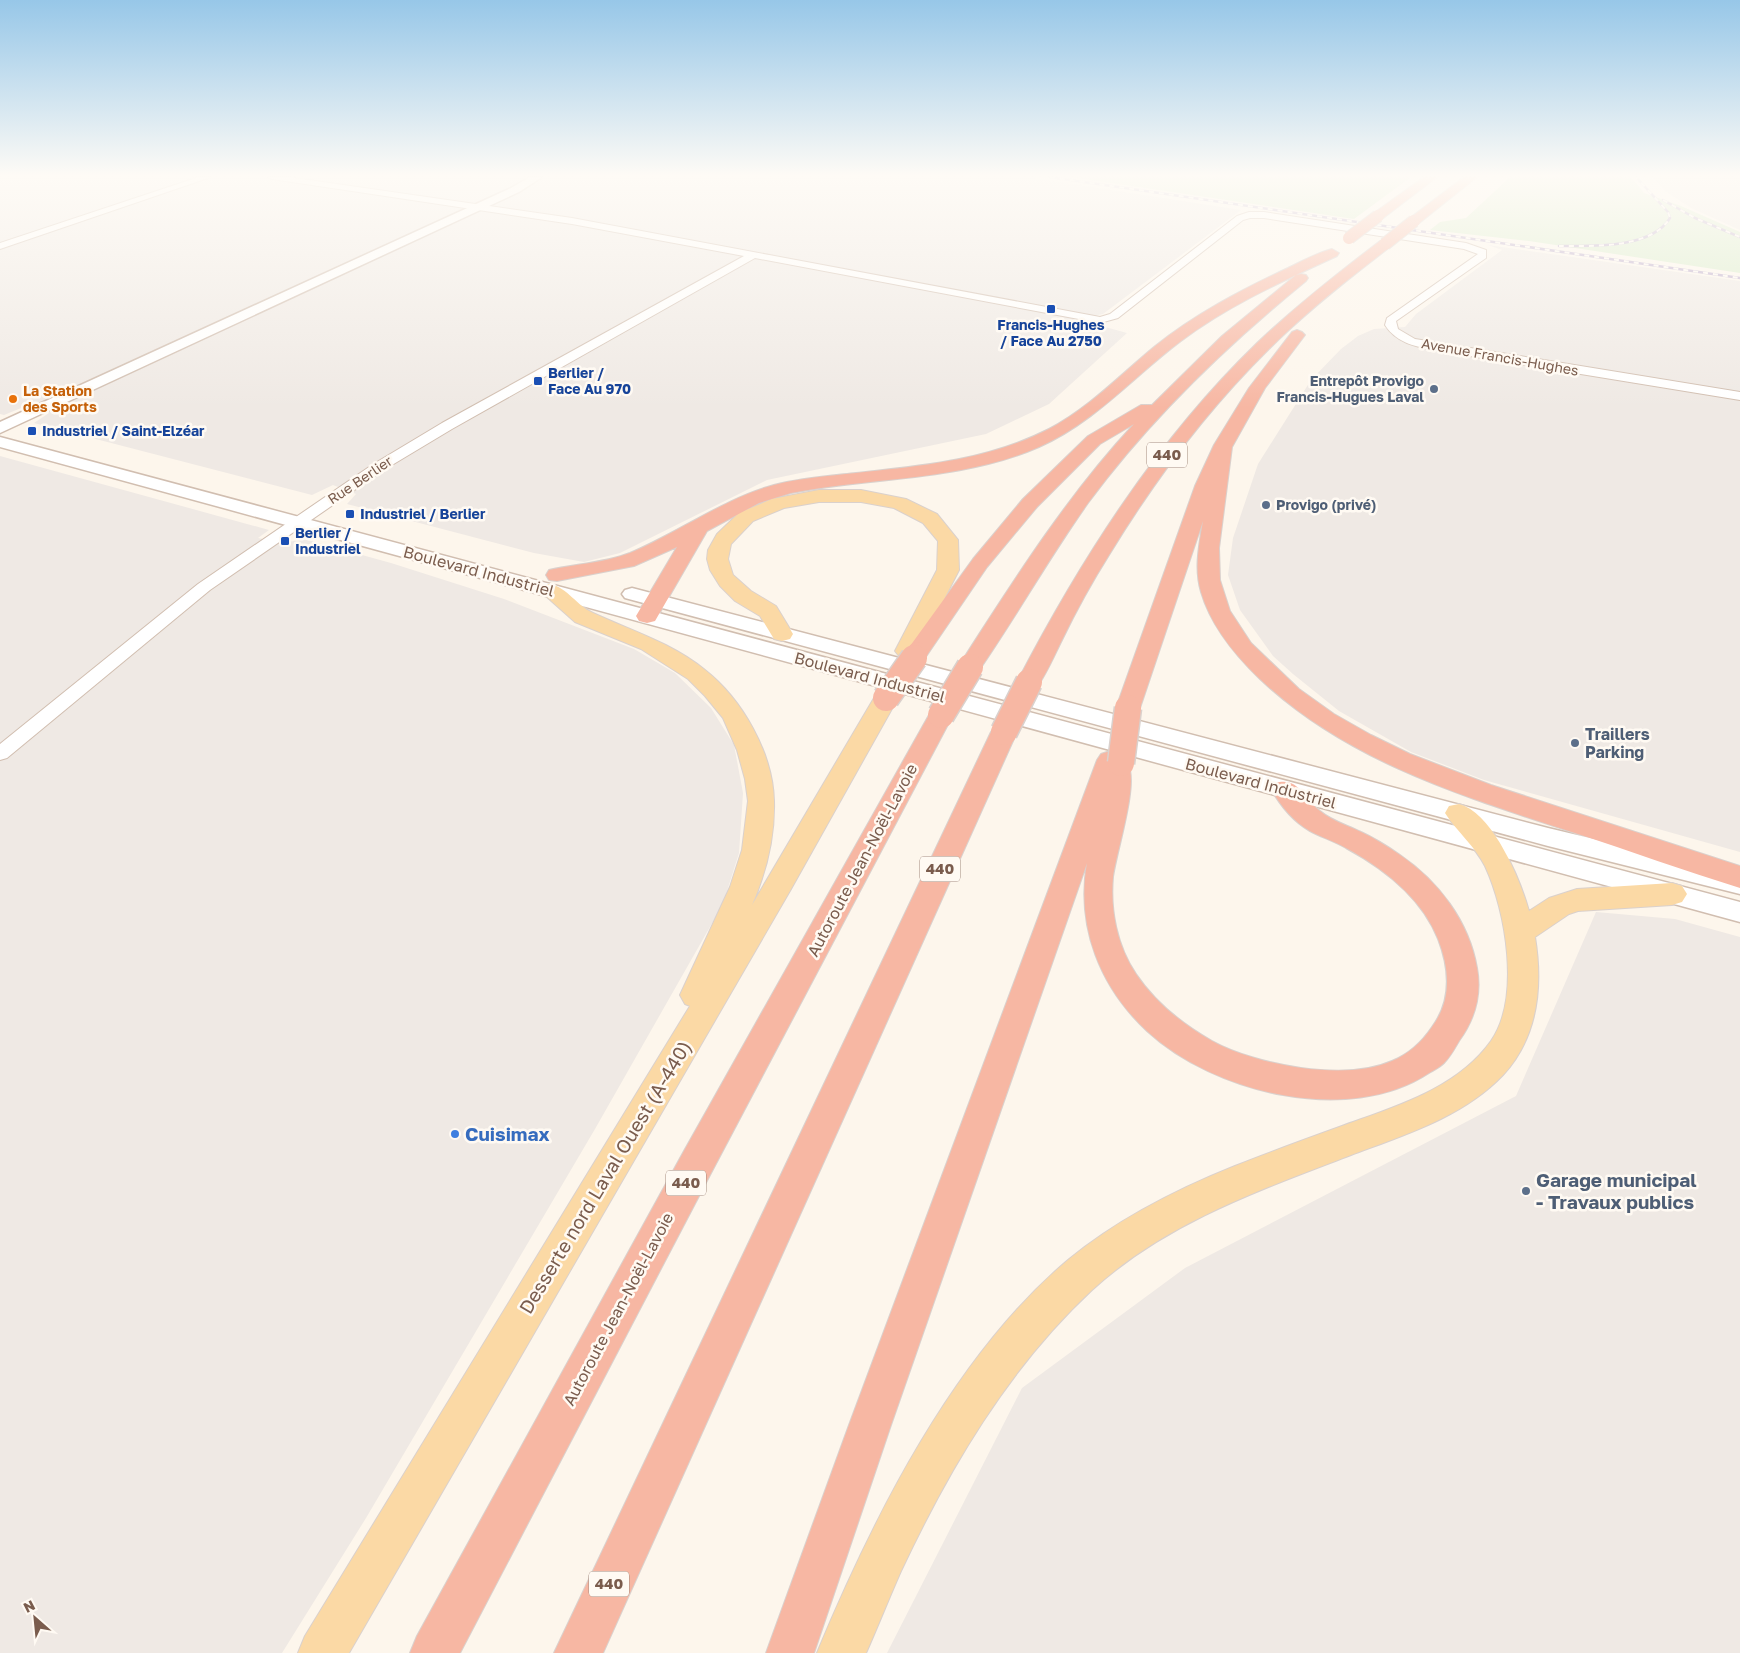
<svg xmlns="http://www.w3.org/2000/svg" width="1740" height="1653" font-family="'Golos Text',sans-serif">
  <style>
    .industrial { fill: #efe9e4 }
    .green { fill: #d8ecc9 }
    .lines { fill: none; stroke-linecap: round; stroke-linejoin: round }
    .minor-casing { stroke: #d1beb0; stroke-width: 2 }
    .tertiary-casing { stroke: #d1beb0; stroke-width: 3 }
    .primary-casing { stroke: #dad1cd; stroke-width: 2 }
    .motorway-casing { stroke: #dad1cd; stroke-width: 2 }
    .minor { fill: #fff; fill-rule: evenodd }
    .tertiary { fill: #fff; fill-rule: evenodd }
    .primary { fill: #fbd9a5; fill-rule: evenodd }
    .motorway { fill: #f7b7a3; fill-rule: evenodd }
    .rail-casing { stroke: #b9a8c9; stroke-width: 2.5 }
    .rail { stroke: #fffaf3; stroke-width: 2; stroke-dasharray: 5; stroke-linecap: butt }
    .motorway-bridge-far2-casing { stroke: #dad1cd; stroke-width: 14; stroke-linecap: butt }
    .motorway-bridge-far1-casing { stroke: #dad1cd; stroke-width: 22; stroke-linecap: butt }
    .motorway-bridge-casing { stroke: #dad1cd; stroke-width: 29; stroke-linecap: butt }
    .motorway-bridge-far2 { stroke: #f7b7a3; stroke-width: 12 }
    .motorway-bridge-far1 { stroke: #f7b7a3; stroke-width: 21 }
    .motorway-bridge { stroke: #f7b7a3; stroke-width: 26 }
    .transit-dot { fill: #1a4fb4; stroke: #fffaf3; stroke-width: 2 }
    .service-dot { fill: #5c6f8a; stroke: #fffaf3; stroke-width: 2 }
    .food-dot { fill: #e8710a; stroke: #fffaf3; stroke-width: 2 }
    .shop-dot { fill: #3f7fe0; stroke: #fffaf3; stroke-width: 2 }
    .labels { text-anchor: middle; stroke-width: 5; stroke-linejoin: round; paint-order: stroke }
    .far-transit-label { font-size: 14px; font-weight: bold; fill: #164399; stroke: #fffaf3; text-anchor: start }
    .far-street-label { font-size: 14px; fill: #7a5c4d; stroke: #fffaf3 }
    .far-service-label { font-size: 14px; font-weight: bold; fill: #4e5e75; stroke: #fffaf3; text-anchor: end }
    .far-food-label { font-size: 14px; font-weight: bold; fill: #c56008; stroke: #fffaf3; text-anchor: start }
    .shield { fill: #fffaf3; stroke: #a28b7f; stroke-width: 1 }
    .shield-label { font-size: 15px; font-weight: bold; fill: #7a5c4d }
    .street-label { font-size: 16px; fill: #7a5c4d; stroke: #fffaf3 }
    .service-label { font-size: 16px; font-weight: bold; fill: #4e5e75; stroke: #fffaf3; text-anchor: start }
    .near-shop-label { font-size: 19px; font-weight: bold; fill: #366cbe; stroke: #fffaf3; text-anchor: start }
    .near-street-label { font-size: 19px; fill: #7a5c4d; stroke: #fffaf3 }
    .near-service-label { font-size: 19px; font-weight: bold; fill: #4e5e75; stroke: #fffaf3; text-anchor: start }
  </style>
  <rect width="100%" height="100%" fill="#fdf6ec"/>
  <path class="industrial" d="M0,177H1027L1241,210L1103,314L1094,316L1087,322L1127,333L1049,404L986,434L767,480L620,553L584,562L534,553L347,504L356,494L333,485L312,495L34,423L49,413L31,404L4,415L0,414Z
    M1653,177H1740V230L1691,208L1665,191Z
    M1488,245L1740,281V852L1484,780L1411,752L1339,711L1293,674L1273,656L1240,610L1228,575L1233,538L1258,464L1311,380L1341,349L1358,336L1374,329L1405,327L1416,314L1502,250Z
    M0,456L269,530L258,538L283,543L304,539L391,563L504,599L634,649L675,673L711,708L734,745L743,793L739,853L723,904L595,1129L366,1518L282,1653H0Z
    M1596,912L1675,919L1740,937V1653H887L1022,1388L1185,1268L1516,1096Z"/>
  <path class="green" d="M1071,177H1411L1354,219Z
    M1510,177H1631L1644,193L1681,206L1740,232V273L1529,241L1430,230L1440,222L1466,218Z"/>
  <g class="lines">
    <g class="minor-casing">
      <path id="minor" d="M199,177H211L0,249V243Z
        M268,177H288L572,218L1100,317L1110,314L1237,216L1249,212H1264L1466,243L1486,250V258L1396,321L1398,329L1415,339L1740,392V400L1439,351C1418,347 1397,344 1385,325L1387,318L1478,254L1464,249L1264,218H1250L1243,220L1118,318L1100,323L755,258L452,429L382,471L210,590L7,758L0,760V744L198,584L372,465L442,423L744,256L572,224L272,179Z"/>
    </g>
    <g class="tertiary-casing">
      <path id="tertiary" d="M530,177H542L519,192L0,433V422L511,188Z
        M0,437L1740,902V922L0,447Z
        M632,588L1548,828L1740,874V894L1548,846L625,598L622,594L625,590Z"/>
    </g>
    <g class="primary-casing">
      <path id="primary" d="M819,490H861L906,499L937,514L958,540L959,570L915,656L907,658L899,656L895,651L937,570L938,541L923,523L894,508L861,502H819L784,508L753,521L731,544L728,559L733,575L751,591L776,606L793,634L790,639L782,641L774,639L760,616L735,601L720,586L710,570L707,559L708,550L717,534L739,513L772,499Z
        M550,584C568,588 577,606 593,613C632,631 672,643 705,670C742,699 773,753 774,801C775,837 766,873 752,905L877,693L886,690L895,693L898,698L791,889L349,1653H298L305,1636L690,1006L685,1004L680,995L730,887L742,850L748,801L745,779L737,750L723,718L705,696L688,679L641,649L575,622L539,590L542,585Z
        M1459,804C1493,813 1520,879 1529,911L1549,898L1577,889L1672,883L1682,886L1687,894L1682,902L1672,905L1578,911L1569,914L1535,937C1543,986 1538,1037 1503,1075C1463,1117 1404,1135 1351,1155C1260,1190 1165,1223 1092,1290C1008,1368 949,1469 901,1571C889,1598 878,1626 866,1653H817C873,1518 954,1356 1068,1260C1118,1219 1175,1190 1235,1166C1270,1152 1306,1139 1342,1126C1394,1107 1457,1089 1491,1041C1521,998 1506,911 1485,866C1475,846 1457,832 1445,813L1449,806Z"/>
    </g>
    <g class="motorway-casing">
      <path id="motorway" d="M1424,177H1437L1382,219H1374L1372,216L1374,213Z
        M1464,177H1477L1418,224H1410L1408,221L1410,218Z
        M1385,240L1390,241L1391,244L1390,247C1348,279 1306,312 1269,349C1207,410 1154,481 1109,555C1092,582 1076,611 1062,640C1054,656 1047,673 1037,687L1029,689L1021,687L1017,682C1081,559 1157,440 1257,343C1296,306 1338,273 1380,241Z
        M1332,249L1339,253L1337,256C1283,281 1229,305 1181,341C1133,377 1095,422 1039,447C961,481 873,477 791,493L759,503L707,531L655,621L647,623L639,621L636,616L677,547L634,566L557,581L549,580L546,575L549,570C576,564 604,563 630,553C678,533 725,498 774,485C801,478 828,476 856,473C922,466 988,460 1049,429C1089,408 1120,375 1154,347C1195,314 1241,290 1288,268C1302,261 1317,253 1332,249Z
        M1301,274L1306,275L1308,278L1306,281C1225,347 1150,419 1088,503C1049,558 1016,617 978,672L970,674L962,672L958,667C1012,583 1066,497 1134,424L1100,444L1037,507L987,567L925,658L917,660L909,658L905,653L973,559L1023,499L1088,436L1141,405H1152L1222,336L1296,275Z
        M1297,330L1302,332L1305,335L1265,388L1232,447L1219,548L1220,580L1230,611L1251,643L1299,689L1334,714L1371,735L1410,754L1491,785L1740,866V888C1685,871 1630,851 1575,833C1463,796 1348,762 1260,679C1235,655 1211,626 1201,592C1194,569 1199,545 1203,521L1140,708L1137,713L1128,716L1119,713L1116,708L1195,486L1214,445L1249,388L1292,332Z
        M941,707L950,709L953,715L710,1175L460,1653H410L417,1636L684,1151L929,715L932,709Z
        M1004,724L1013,726L1017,732L603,1653H554L991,732L995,726Z
        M1110,751L1119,754L1123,760L1122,763L1128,765C1139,783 1116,853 1113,877C1110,910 1117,946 1136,974C1155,1002 1182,1024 1212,1041C1256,1065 1345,1082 1392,1061C1409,1054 1422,1042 1432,1027C1452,1000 1450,970 1438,939C1422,898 1383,868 1346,848C1334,841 1321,837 1310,831C1294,822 1280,805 1271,789L1275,783C1299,776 1304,799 1320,811C1332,821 1347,825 1361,832C1374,838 1387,846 1400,855C1438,881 1469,921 1477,968C1482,995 1475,1019 1459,1041C1455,1048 1450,1057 1444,1063C1440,1067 1434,1070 1429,1073C1349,1126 1214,1093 1147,1031C1100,987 1076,927 1087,863L891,1425L814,1653H766L849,1425L1097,760L1101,754Z"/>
    </g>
    <use href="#minor" class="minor"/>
    <use href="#tertiary" class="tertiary"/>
    <use href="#primary" class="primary"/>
    <use href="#motorway" class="motorway"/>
    <g class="rail-casing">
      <path id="rail" d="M1050,177L1740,278
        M1663,200L1695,218L1740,237
        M1559,246C1592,246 1651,249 1670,218L1668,212L1636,177"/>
    </g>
    <use href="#rail" class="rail"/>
    <g class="motorway-bridge-far2-casing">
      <path id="motorway-bridge-far2" d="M1349,238L1378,216
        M1385,244L1414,221"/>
    </g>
    <g class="motorway-bridge-far1-casing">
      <path id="motorway-bridge-far1" d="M913,659L917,653"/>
    </g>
    <g class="motorway-bridge-casing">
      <path id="motorway-bridge" d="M886,698L914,658
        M941,715L970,667
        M1004,732L1029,682
        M1121,763L1128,708"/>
    </g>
    <use href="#motorway-bridge-far2" class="motorway-bridge-far2"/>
    <use href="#motorway-bridge-far1" class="motorway-bridge-far1"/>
    <use href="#motorway-bridge" class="motorway-bridge"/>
  </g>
  <linearGradient id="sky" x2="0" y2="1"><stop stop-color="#97c7e8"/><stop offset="0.43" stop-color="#fefbf6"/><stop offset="1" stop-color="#fefbf6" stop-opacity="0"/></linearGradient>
  <rect width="1740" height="408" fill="url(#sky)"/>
  <g class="transit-dot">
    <rect x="1046" y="304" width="10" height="10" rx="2.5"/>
    <rect x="533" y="376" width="10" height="10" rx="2.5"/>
    <rect x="27" y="426" width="10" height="10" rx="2.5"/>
    <rect x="345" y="509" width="10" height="10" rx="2.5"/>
    <rect x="280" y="536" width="10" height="10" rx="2.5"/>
  </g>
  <g class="service-dot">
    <circle cx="1434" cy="389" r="5"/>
    <circle cx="1266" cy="505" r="5"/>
    <circle cx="1575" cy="743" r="5"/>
    <circle cx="1526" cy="1191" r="5"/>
  </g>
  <circle class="food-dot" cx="13" cy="399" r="5"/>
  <circle class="shop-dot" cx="455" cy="1134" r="5"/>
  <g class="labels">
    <g class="far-transit-label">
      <text x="1051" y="330" text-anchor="middle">Francis-Hughes<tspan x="1051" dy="16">/ Face Au 2750</tspan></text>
      <text x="548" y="378">Berlier /<tspan x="548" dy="16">Face Au 970</tspan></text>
      <text x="42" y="436">Industriel / Saint-Elzéar</text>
      <text x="360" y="519">Industriel / Berlier</text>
      <text x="295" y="538">Berlier /<tspan x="295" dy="16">Industriel</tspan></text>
    </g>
    <g class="far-street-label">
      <text transform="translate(1500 357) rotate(10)" y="5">Avenue Francis-Hughes</text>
      <text transform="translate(360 480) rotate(-34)" y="5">Rue Berlier</text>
    </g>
    <g class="far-service-label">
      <text x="1424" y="386">Entrepôt Provigo<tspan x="1424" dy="16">Francis-Hugues Laval</tspan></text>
      <text x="1276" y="510" text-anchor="start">Provigo (privé)</text>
    </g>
    <g class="far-food-label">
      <text x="23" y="396">La Station<tspan x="23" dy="16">des Sports</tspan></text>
    </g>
    <g class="shield">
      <rect x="1147" y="442.5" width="40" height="25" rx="4"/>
      <rect x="920" y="856.5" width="40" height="25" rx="4"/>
      <rect x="666" y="1170.5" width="40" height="25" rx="4"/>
      <rect x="589" y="1571.5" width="40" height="25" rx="4"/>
    </g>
    <g class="shield-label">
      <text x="1167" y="460">440</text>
      <text x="940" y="874">440</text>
      <text x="686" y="1188">440</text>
      <text x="609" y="1589">440</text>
    </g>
    <g class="street-label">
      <text transform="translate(479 571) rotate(15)" y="6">Boulevard Industriel</text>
      <text transform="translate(870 677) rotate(15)" y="6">Boulevard Industriel</text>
      <text transform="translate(1261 783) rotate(15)" y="6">Boulevard Industriel</text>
      <text transform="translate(862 860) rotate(-62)" y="6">Autoroute Jean-Noël-Lavoie</text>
      <text transform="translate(618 1309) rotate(-62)" y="6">Autoroute Jean-Noël-Lavoie</text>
    </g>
    <g class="service-label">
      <text x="1585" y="740">Traillers<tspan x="1585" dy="18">Parking</tspan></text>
    </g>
    <g class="near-shop-label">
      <text x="465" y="1141">Cuisimax</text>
    </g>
    <g class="near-street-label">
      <text transform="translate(605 1177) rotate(-59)" y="7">Desserte nord Laval Ouest (A-440)</text>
    </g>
    <g class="near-service-label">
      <text x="1536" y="1187">Garage municipal<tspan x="1536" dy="22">- Travaux publics</tspan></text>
    </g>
  </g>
  <g transform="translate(35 1618) rotate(333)" stroke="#fffaf3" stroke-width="4" paint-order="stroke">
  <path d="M0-4L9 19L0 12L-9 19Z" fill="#7a5c4d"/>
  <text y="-8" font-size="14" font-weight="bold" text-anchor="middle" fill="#7a5c4d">N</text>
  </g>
</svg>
